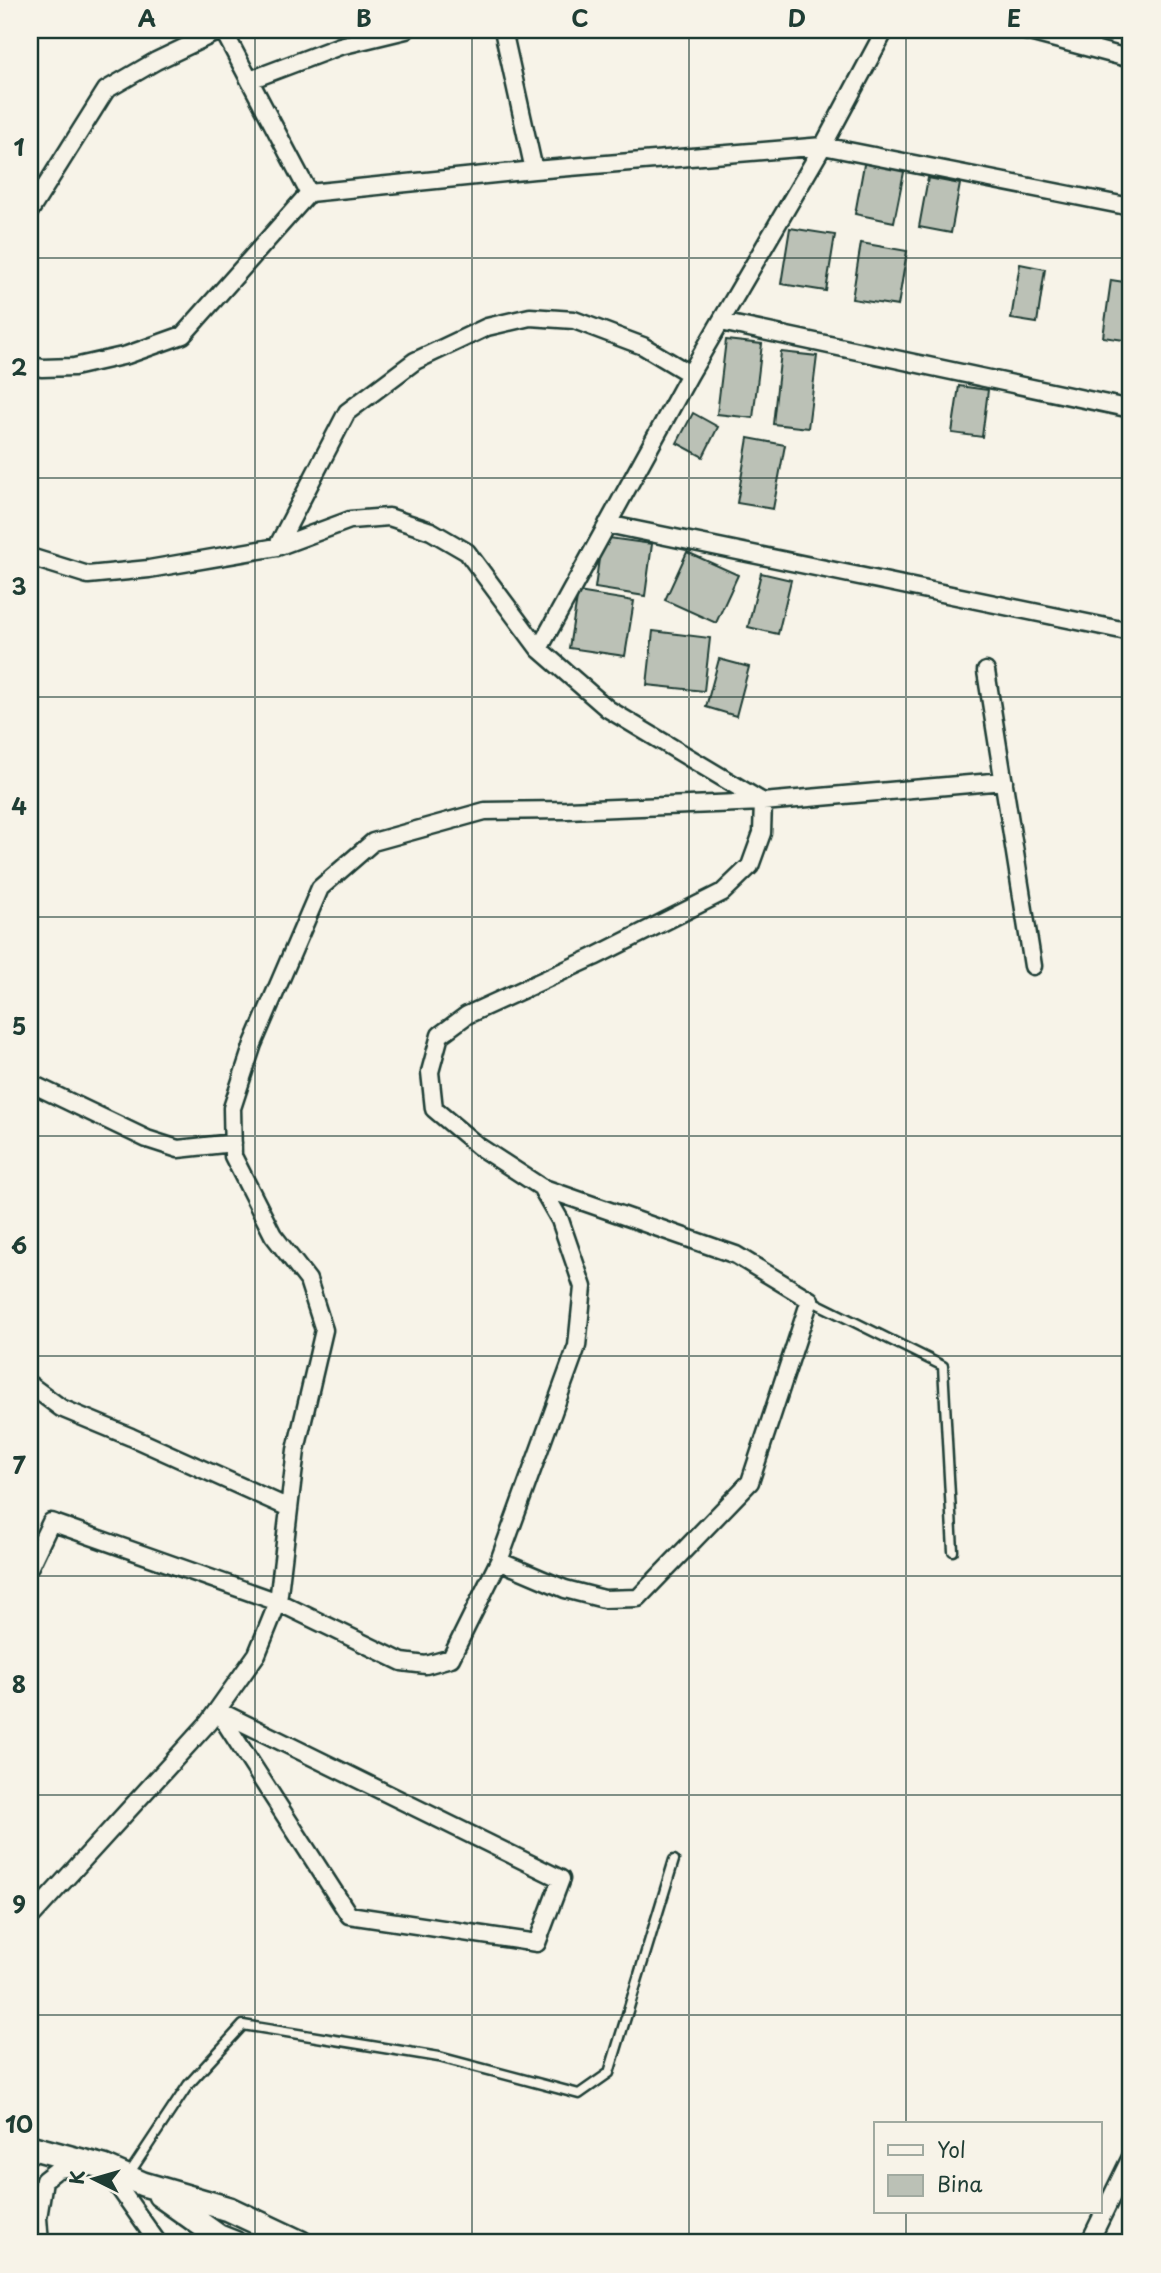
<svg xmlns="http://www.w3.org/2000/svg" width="1161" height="2273" font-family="'Playpen Sans',sans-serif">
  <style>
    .building { fill: #bbc1b6; stroke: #1f3d34; stroke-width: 2 }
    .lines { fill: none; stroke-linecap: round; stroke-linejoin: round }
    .lane-casing { stroke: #1f3d34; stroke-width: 13 }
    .street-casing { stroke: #1f3d34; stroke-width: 21 }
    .secondary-casing { stroke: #1f3d34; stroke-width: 28 }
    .lane { stroke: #f7f3e8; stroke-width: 8 }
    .street { stroke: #f7f3e8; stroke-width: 16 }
    .secondary { stroke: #f7f3e8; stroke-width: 23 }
    .grid { fill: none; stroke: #1f3d34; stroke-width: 2; stroke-opacity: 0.55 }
    .neatline { fill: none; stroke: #1f3d34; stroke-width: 2.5 }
    .grid-label { font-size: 23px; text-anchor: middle; font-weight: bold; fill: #1f3d34 }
  </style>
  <rect width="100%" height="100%" fill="#f7f3e8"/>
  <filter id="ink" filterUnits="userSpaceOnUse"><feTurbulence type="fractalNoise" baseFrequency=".0143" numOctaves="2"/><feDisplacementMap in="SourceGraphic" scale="14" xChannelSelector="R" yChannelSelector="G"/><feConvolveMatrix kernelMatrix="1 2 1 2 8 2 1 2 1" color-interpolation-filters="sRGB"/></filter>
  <g filter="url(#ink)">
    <path class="building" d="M865,159L905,167L894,222L855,214Z
      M928,178L960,184L951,233L919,227Z
      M790,228L835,235L826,291L781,284Z
      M861,243L907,251L898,306L852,299Z
      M1020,264L1045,269L1037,323L1011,319Z
      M1111,280L1131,283V341L1103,337Z
      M726,340L762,344L753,418L717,414Z
      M781,352L817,356L808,428L773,424Z
      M959,386L988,390L982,437L952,433Z
      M693,413L718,427L703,457L677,443Z
      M748,438L785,445L773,509L737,503Z
      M602,537L652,544L645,596L595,588Z
      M687,552L738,575L716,623L665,600Z
      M761,573L791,580L778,634L748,627Z
      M578,592L634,601L625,656L569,648Z
      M653,631L710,638L704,691L647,685Z
      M719,659L749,667L736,716L706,707Z"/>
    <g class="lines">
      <g class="lane-casing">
        <path id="lane" d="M810,1300L943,1366L953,1551
          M129,2174L188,2085L243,2025L439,2057L579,2094L609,2073L674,1860"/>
      </g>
      <g class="street-casing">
        <path id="street" d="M223,30L309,193
          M503,30L534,170
          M1022,30L1131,59
          M250,80L340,46L406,30
          M30,211L106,90L156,61L221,30
          M721,322L1131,409
          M30,365L42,368L74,367L127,355L183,335L309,193L534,170L823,146L1131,207
          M607,524L1131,632
          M277,547L347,412L415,361L487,327L530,317L574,320L643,346L690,374
          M30,557L88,575L149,569L277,547L350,520L389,517L431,531L467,552L539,649L608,709L763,802L762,833L750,866L723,892L594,957L467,1015L440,1035L430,1072L434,1109L478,1146L541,1187L560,1220L583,1287L577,1346L499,1561L451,1658L426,1665L402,1662L278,1602L51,1522L30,1566
          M539,649L690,374L823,146L885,30
          M986,671L1033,966
          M30,1083L147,1139L178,1149L233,1143
          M30,1385L61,1408L131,1437L289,1508
          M499,1561L565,1589L604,1599L638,1598L750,1482L810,1300L736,1255L541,1187
          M217,1710L561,1879L537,1943L349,1915Z
          M30,1918L208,1723L257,1654L278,1602L296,1450L324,1330L308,1280L273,1235L233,1156L232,1108L253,1044L320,888L373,842L485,811L567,810L763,802L1004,781
          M105,2168L158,2243
          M40,2243L38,2218L44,2180L58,2169L83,2166
          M1089,2243L1131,2157"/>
      </g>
      <g class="secondary-casing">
        <path id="secondary" d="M30,2147L104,2167L143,2184L229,2209L301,2243
          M160,2195L219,2237L234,2243"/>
      </g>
      <use href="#lane" class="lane"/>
      <use href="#street" class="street"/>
      <use href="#secondary" class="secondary"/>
    </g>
  </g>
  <path class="grid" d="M255,30V2243M472,30V2243M689,30V2243M906,30V2124M30,258H1131M30,478H1131M30,697H1131M30,917H1131M30,1136H1131M30,1356H1131M30,1576H1131M30,1795H1131M30,2015H1131M906,2212V2243"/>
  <rect width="1161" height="2273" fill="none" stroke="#f7f3e8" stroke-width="77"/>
  <rect x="874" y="2122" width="228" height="91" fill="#f7f3e8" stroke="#a1aaa0" stroke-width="2"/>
  <rect x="888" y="2145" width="35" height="10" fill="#f7f3e8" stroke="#a1aaa0" stroke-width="2"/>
  <text x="937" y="2158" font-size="21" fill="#1f3d34">Yol</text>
  <rect x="888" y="2175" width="35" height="21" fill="#bbc1b6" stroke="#a1aaa0" stroke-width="2"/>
  <text x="937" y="2192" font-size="21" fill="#1f3d34">Bina</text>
  <g transform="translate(94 2179) rotate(275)" stroke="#f7f3e8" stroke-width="5" paint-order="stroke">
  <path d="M0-5L12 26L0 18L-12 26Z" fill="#1f3d34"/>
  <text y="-10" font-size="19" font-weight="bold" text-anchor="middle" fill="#1f3d34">K</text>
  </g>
  <rect x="38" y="38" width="1084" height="2196" class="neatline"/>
  <g class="grid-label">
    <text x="147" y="27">A</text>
    <text x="364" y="27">B</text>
    <text x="580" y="27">C</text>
    <text x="797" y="27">D</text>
    <text x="1014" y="27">E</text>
    <text x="19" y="156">1</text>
    <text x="19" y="376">2</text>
    <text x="19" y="595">3</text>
    <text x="19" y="815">4</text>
    <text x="19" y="1035">5</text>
    <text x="19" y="1254">6</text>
    <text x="19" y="1474">7</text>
    <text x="19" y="1693">8</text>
    <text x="19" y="1913">9</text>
    <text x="19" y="2133">10</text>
  </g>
</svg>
